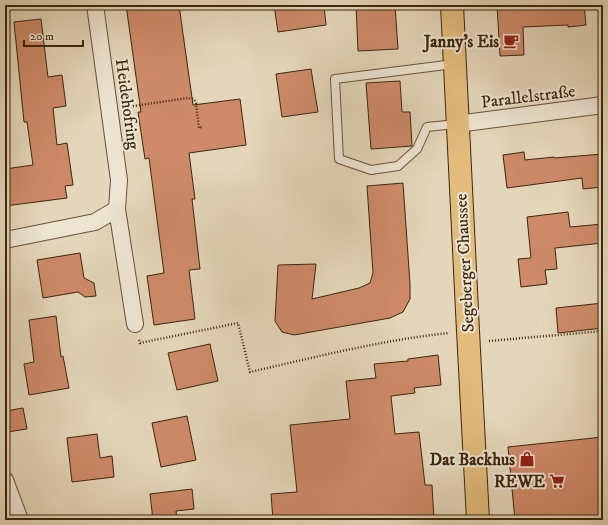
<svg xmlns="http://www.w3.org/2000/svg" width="608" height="525" font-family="'IM FELL DW Pica',serif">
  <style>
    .building { fill: #ce8a69; stroke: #3c270d }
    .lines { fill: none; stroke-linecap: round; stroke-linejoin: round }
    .service-casing { stroke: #665338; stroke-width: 10 }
    .minor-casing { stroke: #665338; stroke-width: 18 }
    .primary-casing { stroke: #3c270d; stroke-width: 24 }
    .path { stroke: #3c270d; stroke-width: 2.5; stroke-dasharray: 1 2; stroke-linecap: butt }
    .service { stroke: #ede4d2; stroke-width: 8 }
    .minor { stroke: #ede4d2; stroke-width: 16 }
    .primary { stroke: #e2bb7d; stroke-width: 22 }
    .labels { text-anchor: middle; stroke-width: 4; stroke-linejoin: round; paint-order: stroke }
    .poi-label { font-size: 17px; font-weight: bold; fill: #3c270d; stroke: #ede4d2; text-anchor: end }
    .street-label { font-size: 17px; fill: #3c270d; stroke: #ede4d2 }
  </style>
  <rect width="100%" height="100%" fill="#e4d6ba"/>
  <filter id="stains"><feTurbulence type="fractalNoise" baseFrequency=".005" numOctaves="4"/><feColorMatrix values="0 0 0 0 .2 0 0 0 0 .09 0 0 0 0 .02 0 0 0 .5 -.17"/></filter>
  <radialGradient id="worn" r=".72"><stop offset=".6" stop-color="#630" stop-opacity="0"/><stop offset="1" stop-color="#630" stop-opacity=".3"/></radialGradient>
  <path class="building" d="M126,5H179L193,105L240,99L246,145L189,153L195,199H192L200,269L189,270L195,319L154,325L147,276L164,273L149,158L145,159L138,112H141Z
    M274,5H324L326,25L278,32Z
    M356,5H395L398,49L358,51Z
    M497,5H584L586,25L568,27V25L523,27L524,55L500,56Z
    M41,19L48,77L62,75L66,106L53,108L57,145L67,143L73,185L65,186L67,198L5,206V169L33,165L27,122H24L14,22Z
    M311,69L318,112L282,117L276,74Z
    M400,81L402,112H410L412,146L371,149L366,83Z
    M524,152L525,160L554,157V158L603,154V187L583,189L582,178L507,188L503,155Z
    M403,183L410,284V299L403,312L390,318L294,335L282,332L275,321L278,265L316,264L312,299L359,288L370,283L373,273L367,186Z
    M568,212L570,227L603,224V243L555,248L557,269L545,270L547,284L521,287L518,259L531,258L527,217Z
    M80,253L84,278L94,283L96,296L85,297L78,292L43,298L37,260Z
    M603,303V328L558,333L556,308Z
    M56,316L61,357L63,356L69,388L29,395L24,364L34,362L29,320Z
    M210,344L218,381L177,390L168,353Z
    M438,355L441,385L414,388L415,393L391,396L395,434L419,432L425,485H432L434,520H273L271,494L297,492L290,425L350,419L346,381L376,378L374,364L408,361V359Z
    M23,408L27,429L7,432L5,411Z
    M187,416L196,460L161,467L152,423Z
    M97,434L100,458L112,456L114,477L72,482L67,438Z
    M603,437V520H564L563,516L515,520L508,447Z
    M192,489L194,509L176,511L177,520H153L150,494Z"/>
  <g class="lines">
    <g class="service-casing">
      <path id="service" d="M454,64L335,79L339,159L371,170L398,166L417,149L427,127L456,124"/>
    </g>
    <g class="minor-casing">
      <path id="minor" d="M457,124L603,105
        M117,209L135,324
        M5,240L95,222L117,209L119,180L95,5
        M5,480L20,520"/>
    </g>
    <g class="primary-casing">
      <path id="primary" d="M452,5L468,331L478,520"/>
    </g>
    <path class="path" d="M127,107L188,98L194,99L196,103L199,128L202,127
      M139,340L140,343L238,323L250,372C316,357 382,340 449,333
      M489,341L603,331"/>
    <use href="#service" class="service"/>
    <use href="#minor" class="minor"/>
    <use href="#primary" class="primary"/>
  </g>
  <defs>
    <g id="cafe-bare" transform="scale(1.2)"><path d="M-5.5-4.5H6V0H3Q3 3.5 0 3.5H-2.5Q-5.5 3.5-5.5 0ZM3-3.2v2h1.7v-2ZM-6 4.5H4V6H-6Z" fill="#8f2418" stroke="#ede4d2" stroke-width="2.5" paint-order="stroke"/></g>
    <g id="shop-bare" transform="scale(1.2)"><path d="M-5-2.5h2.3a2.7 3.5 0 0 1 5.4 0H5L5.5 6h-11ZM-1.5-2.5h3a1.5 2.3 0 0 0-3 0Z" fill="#8f2418" stroke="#ede4d2" stroke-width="2.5" paint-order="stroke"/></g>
    <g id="supermarket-bare" transform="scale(1.2)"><path d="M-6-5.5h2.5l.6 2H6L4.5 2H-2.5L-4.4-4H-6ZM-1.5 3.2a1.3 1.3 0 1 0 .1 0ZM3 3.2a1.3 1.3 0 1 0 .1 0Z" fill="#8f2418" stroke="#ede4d2" stroke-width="2.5" paint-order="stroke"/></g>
  </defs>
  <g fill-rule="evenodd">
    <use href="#cafe-bare" x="511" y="41"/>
    <use href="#shop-bare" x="527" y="459"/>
    <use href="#supermarket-bare" x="557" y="481"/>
  </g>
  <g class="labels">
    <g class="poi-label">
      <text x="499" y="47">Janny's Eis</text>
      <text x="515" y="465">Dat Backhus</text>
      <text x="545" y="487">REWE</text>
    </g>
    <g class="street-label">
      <text transform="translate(528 96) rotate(-7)" y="6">Parallelstraße</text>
      <text transform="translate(128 104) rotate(82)" y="6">Heidehofring</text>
      <text transform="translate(464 263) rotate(-93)" y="6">Segeberger Chaussee</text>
    </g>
  </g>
  <rect width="608" height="525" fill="none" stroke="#e4d6ba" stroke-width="20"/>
  <rect x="6" y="6" width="596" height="513" fill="none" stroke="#3c270d" stroke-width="2"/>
  <rect x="10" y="10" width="588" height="505" fill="none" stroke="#3c270d"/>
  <path d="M24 40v6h59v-6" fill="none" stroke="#3c270d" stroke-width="2"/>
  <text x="30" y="40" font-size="12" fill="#3c270d" stroke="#ede4d2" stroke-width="3" paint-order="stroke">20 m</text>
  <rect width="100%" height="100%" filter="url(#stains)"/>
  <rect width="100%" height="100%" fill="url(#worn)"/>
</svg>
